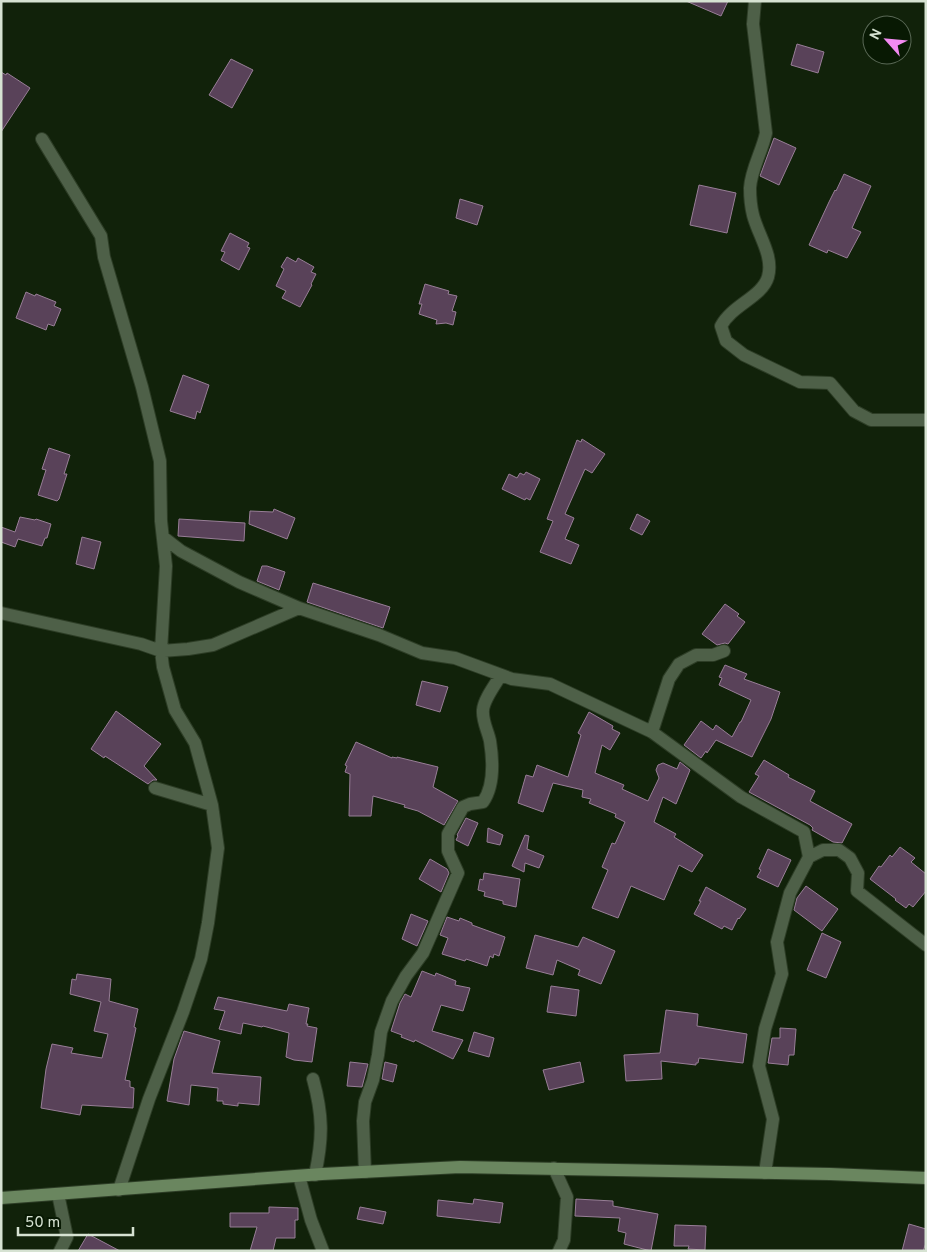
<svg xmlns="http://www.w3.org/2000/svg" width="927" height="1252" font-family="Overpass,sans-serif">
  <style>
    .building { fill: #594259; stroke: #987e97 }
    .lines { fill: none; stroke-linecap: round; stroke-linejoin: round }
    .minor-casing { stroke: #2d3d26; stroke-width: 14 }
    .secondary-casing { stroke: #2d3d26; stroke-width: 14 }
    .minor { stroke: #4e6048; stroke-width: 12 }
    .secondary { stroke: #6a865f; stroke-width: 12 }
  </style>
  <rect width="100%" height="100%" fill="#11220a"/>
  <path class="building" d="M686,1H728L721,16Z
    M797,44L824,52L818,73L791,65Z
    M231,59L253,70L232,108L209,95Z
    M1,72L6,75L7,73L30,88L1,132Z
    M774,138L796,148L779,185L760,176Z
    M844,174L871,186L852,228L861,232L847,258L828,250L827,253L809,245L829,202L835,190L836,191Z
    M699,185L736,193L727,233L690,225Z
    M460,199L483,206L477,225L456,218Z
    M230,233L249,243L247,247L250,248L239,270L221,260L225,252L221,251Z
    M287,257L296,262L298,258L314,267L311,272L316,274L311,284L312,285L300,307L282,298L286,291L276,286L284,269L281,267Z
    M425,284L449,291L448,294L457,296L452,311L456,312L453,325L446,323L436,324L437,320L419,314L422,304H419Z
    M26,292L35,296L36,294L56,302L54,306L61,309L54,326L48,324L46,330L16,318Z
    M183,375L209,385L200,413L197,411L195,419L170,411Z
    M582,439L605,454L592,473L585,469L565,514L574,518L565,539L579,545L571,564L540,552L553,521L547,519L577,440L581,442Z
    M49,448L70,455L64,474H67L59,499L57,501L38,495L46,470L42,469Z
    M526,472L540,479L530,500L526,498L525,500L502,489L509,474L517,478L520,473L524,475Z
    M274,509L295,518L287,539L249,524L250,511L273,512Z
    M637,514L650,521L642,535L630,529Z
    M20,517L35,520L36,519L51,524L47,538H45L42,546L18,539L15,547L1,542V527L15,532Z
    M179,519L245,523L244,541L178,536Z
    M82,537L101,542L94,569L76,564Z
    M262,566H267L285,572L279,590L257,581Z
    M313,583L390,607L383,628L307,602Z
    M725,604L739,614L737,616L745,622L728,644L725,643L717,645L702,634Z
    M725,665L747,674L744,679L780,692L771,719L752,757L716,740L707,753L706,751L701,758L684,745L701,721L713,730L716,725L732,737L740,722H741L751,700L719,685L722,678L719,677Z
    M422,681L448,687L440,712L416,705Z
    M116,711L161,744L144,766L157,780H153L148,784L105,756L104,758L91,749Z
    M589,712L613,726L612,729L620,733L610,750L602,745L595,773L624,785L622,789L648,801L659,778L656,770L658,765L663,763L677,769L680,762L690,770L676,804L663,797L654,822L676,834L674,837L703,855L692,872L679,865L664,900L631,886L618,918L592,908L608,870L602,867L612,843L615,844L625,822L615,817L616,814L589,803L591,799L582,797L583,790L553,783L543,812L518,803L526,775L533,777L537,765L568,777L581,735L578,733Z
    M356,742L392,758V757L397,758V757L438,767L433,787L458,801L444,825L418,811L404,807L405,805L373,796L371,816H349L350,774L345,772L347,766L345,765Z
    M764,760L789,775L788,777L815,791L810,801L852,824L842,843L833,842L812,830L813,828L810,825L749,792L759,776L755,774Z
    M466,818L478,823L468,846L456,840L458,836L457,835Z
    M488,828L503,835L500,845L487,842Z
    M525,835L529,836L527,849L544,856L539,868L525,863L524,872L512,866Z
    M900,847L915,858L911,862L926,874V891L913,907L909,904L906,908L895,900L896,899L870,879L879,866L881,867L890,855L892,857Z
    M768,849L791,860L778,887L757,877L761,870L759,869Z
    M430,859L447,869L449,873L441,892L419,879Z
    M484,873L520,879L516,907L503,904V901L484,896L485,892L478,890L480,879L483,880Z
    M806,886L838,909L822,931L794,910L797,898Z
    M706,887L746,909L739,919L738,918L732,930L724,926L722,929L694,914L701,901H699Z
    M411,914L428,921L417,946L402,939Z
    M447,917L459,921L460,918L472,923V925L505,937L499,956L494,954L493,958L490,956L487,966L466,959L465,961L442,954L448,938L440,935Z
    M822,933L841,942L826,978L807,970Z
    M535,935L578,947L583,937L615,951L601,984L578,975L580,970L557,960L553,975L526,968Z
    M422,971L435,976L436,973L456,981L455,985L470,988L463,1011L441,1005L432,1031L463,1040L453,1059L415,1040L414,1042L401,1037L402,1035L391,1031L400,1003L405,994L411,997Z
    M77,974L111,979L109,1001L138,1009L134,1027L136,1028L125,1080L130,1081V1087L134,1088L133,1108L82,1105L80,1115L41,1108L46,1069L52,1044L73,1048L71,1053L102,1058L108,1034L94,1031L101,1002L70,994L72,979L76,980Z
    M551,986L579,990L576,1016L547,1012Z
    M218,997L287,1011L289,1004L309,1008L306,1024H308L307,1026L317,1028L312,1062L294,1060L286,1057L289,1033L263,1026L262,1027L243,1023L241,1034L219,1029L225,1011L214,1009Z
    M666,1010L698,1014L697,1026L747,1034L743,1063L699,1058L698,1063H696V1065L661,1061L662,1079L626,1081L624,1055L660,1053Z
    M780,1028L796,1029L794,1055H789L788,1065L768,1063L772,1038H780Z
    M184,1031L220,1041L212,1073L261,1077L259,1105L238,1103V1106L223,1104V1101H217L218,1088L191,1085L189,1105L167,1101L174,1059Z
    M474,1032L494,1038L489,1057L468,1051Z
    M350,1062L368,1064L362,1087L347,1086Z
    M385,1062L397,1065L393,1082L382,1079Z
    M580,1062L584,1082L549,1090L543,1070Z
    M474,1199L503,1203L500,1223L437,1216L438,1200L473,1204Z
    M576,1199L613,1201V1206L658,1214L651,1251L624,1244L626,1233L618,1231L620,1218L575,1216Z
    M269,1207L298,1208V1220H295V1238H276L273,1251H250L257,1227H230V1213H269Z
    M360,1207L386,1212L383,1224L357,1219Z
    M909,1224L926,1229V1243L923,1251H902Z
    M675,1225L706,1226L705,1250L688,1249L689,1246H674Z
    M88,1234L120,1251H78Z"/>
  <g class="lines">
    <g class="minor-casing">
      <path id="minor" d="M755,1L753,24L766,133C762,152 751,169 750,188C750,196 751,207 753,215C758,235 774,256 768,277C762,297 732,305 721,326L726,341L744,355L800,382L830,383L854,411L871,420H926
        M42,139L101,236L104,257L142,387L160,461L161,521L166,566L161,651L163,667L175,710L195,743L212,805L218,848L208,923L201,959L183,1012L149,1099L119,1190
        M163,537L181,551L239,582L299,608
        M1,613L141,644L161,651L188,649L213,645L299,608L379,635L422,653L455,658L512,679L550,684L652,732L741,797L804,832L809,857L790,893L777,942L782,974L765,1029L759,1066L773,1119L765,1173
        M652,732L669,679L679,664L696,655H713L724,651
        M155,788L212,805
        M809,857L823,850H839L850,858L858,873L857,891L926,945
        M313,1079C323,1115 323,1138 315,1175
        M554,1168L567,1197L564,1240L559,1251
        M365,1172L363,1121L365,1102L373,1080L378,1055L381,1032L392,1001L406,976L423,953L458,873L448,851V834L463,807L470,804L483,802C495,785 493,760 490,741C488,731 482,721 483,710C484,699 495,685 501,675
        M299,1176L311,1220L323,1251
        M58,1194L67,1237L60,1251"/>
    </g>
    <g class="secondary-casing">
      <path id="secondary" d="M1,1198L322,1174L460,1167L830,1174L926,1178"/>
    </g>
    <use href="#minor" class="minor"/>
    <use href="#secondary" class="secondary"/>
  </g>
  <rect width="927" height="1252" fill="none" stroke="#d6e2d2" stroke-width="5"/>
  <g transform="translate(887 40) rotate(297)"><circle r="24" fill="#081903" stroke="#5a6956"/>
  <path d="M0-4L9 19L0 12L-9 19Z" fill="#f38af2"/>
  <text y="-8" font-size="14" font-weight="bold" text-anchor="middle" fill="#d6e2d2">N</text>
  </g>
  <path d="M18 1227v8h115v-8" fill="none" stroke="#d6e2d2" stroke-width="2.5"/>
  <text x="25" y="1227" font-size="15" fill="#d6e2d2" stroke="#081903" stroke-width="4" paint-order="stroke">50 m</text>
</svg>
